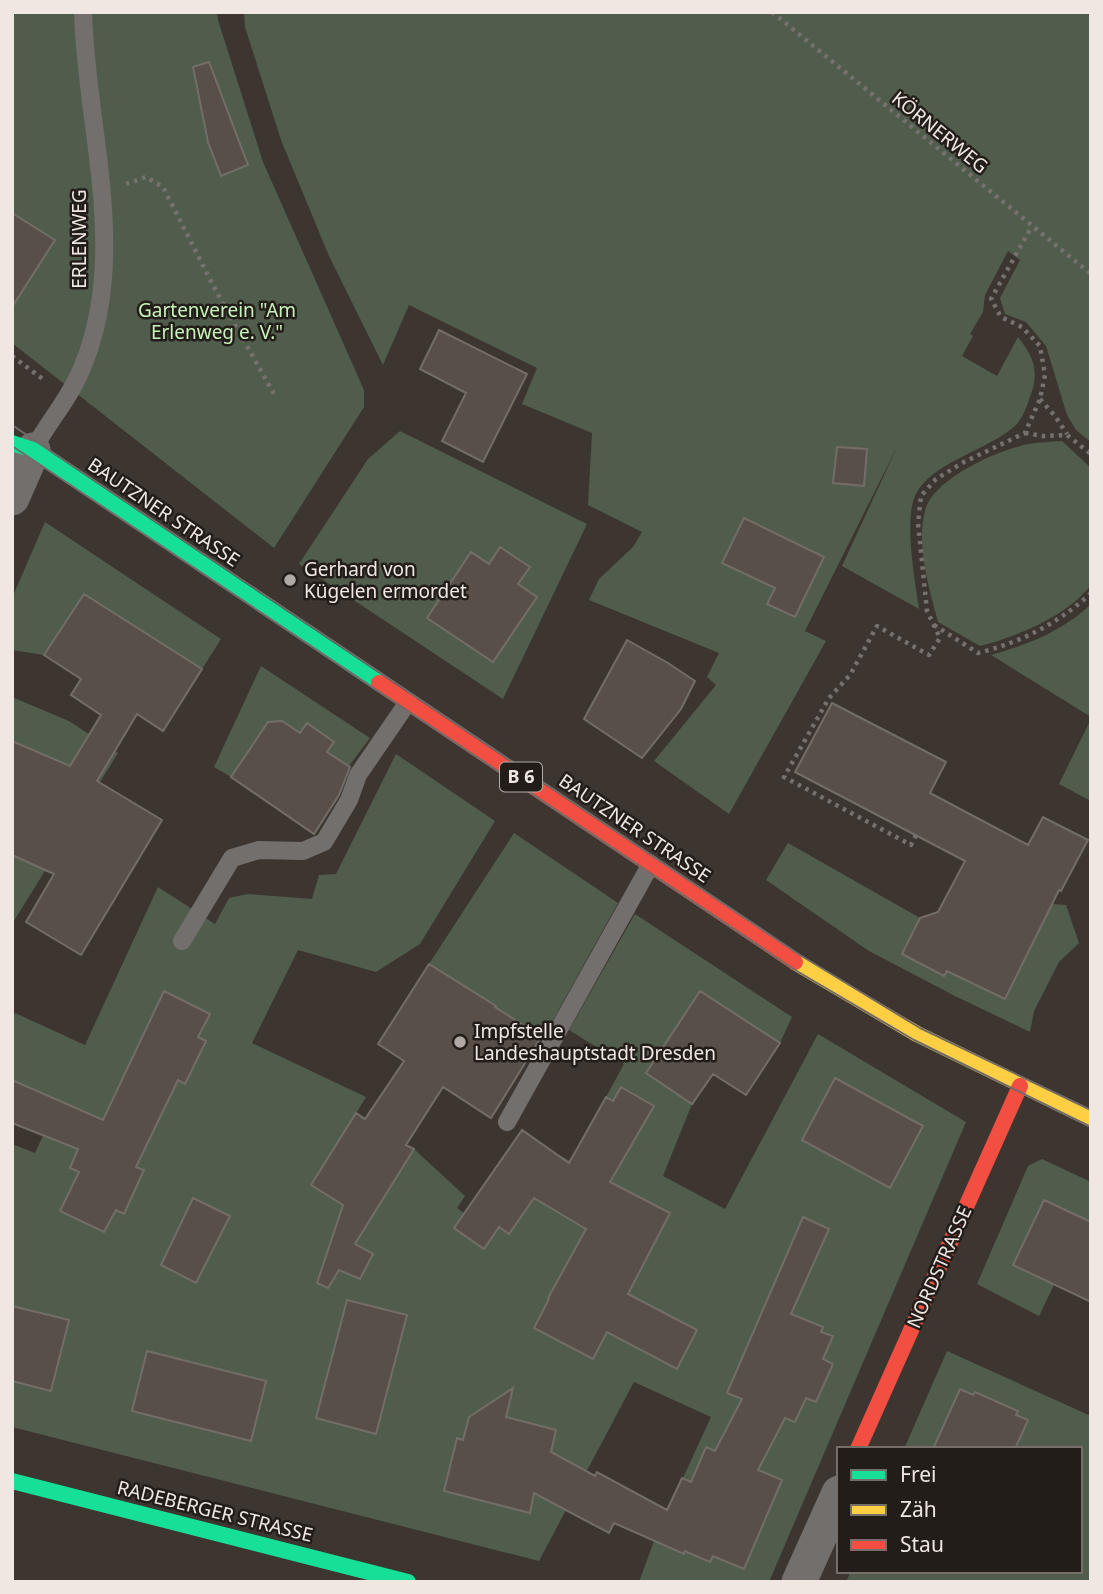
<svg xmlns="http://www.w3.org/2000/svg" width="1103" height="1594" font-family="'Noto Sans',sans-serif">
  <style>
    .green { fill: #515d4c; fill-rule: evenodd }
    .building { fill: #585048; stroke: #736d68; stroke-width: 2 }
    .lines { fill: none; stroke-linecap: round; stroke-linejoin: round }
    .path { stroke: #76716f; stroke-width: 4.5; stroke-dasharray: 3.5 5; stroke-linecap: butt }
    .lane { stroke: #736f6c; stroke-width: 18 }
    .street { stroke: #736f6c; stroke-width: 35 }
    .fast { stroke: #16e098; stroke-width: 16 }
    .slow { stroke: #ffcf43; stroke-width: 16 }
    .jam { stroke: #f24e42; stroke-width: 16 }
    .tram { stroke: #706b68; stroke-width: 2 }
    .poi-dot { fill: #b1a9a4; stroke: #231d19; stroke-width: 2.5 }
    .labels { text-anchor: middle; stroke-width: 5; stroke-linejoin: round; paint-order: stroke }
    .shield { fill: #231d19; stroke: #b2aaa6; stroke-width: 2 }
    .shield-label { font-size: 18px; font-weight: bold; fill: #f0e7e2 }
    .street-label { font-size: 19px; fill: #f0e7e2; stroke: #231d19 }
    .park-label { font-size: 19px; fill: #c7f2ba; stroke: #231d19 }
    .poi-label { font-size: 19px; fill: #f0e7e2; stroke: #231d19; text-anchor: start }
  </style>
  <rect width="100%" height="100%" fill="#3c3530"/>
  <path class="green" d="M12,12H217L218,20L263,162L364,390V407L274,548L12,343Z
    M244,12H1091V442L1076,430L1067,415L1046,346L1026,322L1005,314L1000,298L1020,260L1008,251L985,295L983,312L970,334L973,336L962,356L997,376L1018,337C1032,355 1039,368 1032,391C1028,402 1024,417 1016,425C990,450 930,462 915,496C904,522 915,580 919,609L842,566L899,443L805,631L826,641L729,814L654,761L716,685L707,677L719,653L589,600L599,579L633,547L642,532L588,505L592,433L522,404L537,368L409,305L383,365L329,256L281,140L245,27Z
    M400,431L587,524L503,699L299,564L368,459Z
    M1062,441L1091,468V585C1066,617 1018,636 980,646L938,622C929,588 916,546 925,511C932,479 1000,449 1029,444C1040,442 1051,442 1062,441Z
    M45,522L221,639L202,669L84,594L44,655L12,650V598Z
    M1091,604V717L991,655C1027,645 1063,631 1091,604Z
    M261,666L370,738L349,766L282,721L268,722L231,777L214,767Z
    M12,697L69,721L118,753L12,924Z
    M1091,719V801L1059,784Z
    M396,754L495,821L420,944L376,972L298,950L252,1043L366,1097L312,1186L369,1221L414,1149L465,1196L457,1208L464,1213L454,1228L484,1249L499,1227L509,1234L551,1174L541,1166L552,1151L570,1161L585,1134L625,1156L654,1106L622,1087L613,1101L606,1097L624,1064L569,1030L635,914L792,1017L780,1043L699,991L646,1073L692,1104L663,1176L725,1209L818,1034L966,1122L769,1582H639L654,1541L711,1417L634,1382L539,1561L12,1427V1144L35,1153L59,1101L35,1097L12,1087V1019L15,1013L85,1045L158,887L215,924L229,898L248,894L312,899L319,875L336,874ZM334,1234L355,1262L349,1274L324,1263ZM668,1315L697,1330L677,1369Z
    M514,833L618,903L542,1040L429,964Z
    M788,843L920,918L902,954L944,976L1004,861L974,984L1005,999L1052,904L1066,905L1079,943L1059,962L1034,1011L1030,1032L955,996L869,951L766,880Z
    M1042,1159L1091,1182V1222L1044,1200L1013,1265L1054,1285L1039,1316L977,1284L1028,1166Z
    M947,1351L1091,1416V1582H846L851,1571H1080V1449H904Z"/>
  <path class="building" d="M209,62L248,165L221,176L208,142L193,67Z
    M12,213L55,240L12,307Z
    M439,330L527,374L483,462L442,441L466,393L420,369Z
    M837,447L867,449L864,486L833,483Z
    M744,518L824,557L795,617L767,604L775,588L722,563Z
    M500,547L530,567L518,584L537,597L493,662L427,618L471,552L489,564Z
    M84,594L202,669L163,731L137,714L97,781L162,820L81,955L26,922L54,874L12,855V741L70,766L101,715L71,695L81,679L44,655Z
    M627,640L668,663L695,681L681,709L642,758L584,719Z
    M832,703L946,762L930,793L1028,845L1043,817L1088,840L1061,891L1059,890L1005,999L947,971L944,976L902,954L920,918L938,912L965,861L795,772Z
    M282,721L300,733L307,723L334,742L327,752L350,767L339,795L314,834L231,777L268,722Z
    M429,964L496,1006L495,1007L523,1025L521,1027L540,1039L491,1118L443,1087L406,1145L414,1149L355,1244L373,1254L360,1279L339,1270L328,1288L317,1283L343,1205L311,1185L356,1113L365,1119L404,1061L378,1044Z
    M164,991L210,1014L198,1037L206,1041L185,1084L178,1080L136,1167L144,1170L124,1214L116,1210L104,1232L60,1211L79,1172L70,1168L78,1149L12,1123V1080L103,1120Z
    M700,991L780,1043L746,1095L713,1074L692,1104L646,1073Z
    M835,1078L923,1126L890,1188L802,1140Z
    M621,1087L654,1106L610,1182L670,1213L628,1294L697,1330L677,1369L607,1332L593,1359L534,1328L549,1299L548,1298L586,1229L534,1198L509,1234L499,1227L484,1249L454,1228L522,1130L569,1163L606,1097L613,1101Z
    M193,1198L230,1216L196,1283L161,1265Z
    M1044,1200L1091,1222V1302L1013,1265Z
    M803,1217L829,1229L791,1314L823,1327L821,1332L833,1336L823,1359L833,1364L816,1402L806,1398L795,1422L785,1418L758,1470L782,1480L744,1569L713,1556L710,1562L685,1551L684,1554L614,1523L609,1533L534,1493L530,1513L444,1491L457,1438L463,1440L469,1417L513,1388L506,1417L556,1430L551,1452L595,1476L597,1472L667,1510L682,1478L691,1482L706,1447L715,1451L742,1399L727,1393Z
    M347,1300L407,1315L376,1434L316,1418Z
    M12,1306L69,1320L51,1391L12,1381Z
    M147,1351L266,1381L251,1441L132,1411Z
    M960,1389L973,1395L975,1392L1018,1411L1016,1415L1028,1420L1015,1449H933Z"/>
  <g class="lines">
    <path class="path" d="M772,12L1091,274
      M126,184L146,177L163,187L216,291L274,394
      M12,356L44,380
      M1040,399L1055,416L1067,434
      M1025,433L1043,436L1067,435L1091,454
      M934,625L978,653C1021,642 1058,624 1091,593
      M916,835L911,845L784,777L829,698L850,675L877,626L929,655L940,638L927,611L918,523L921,496L936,479L964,462L1025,433L1040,399L1045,375L1040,346L1022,327L1001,317L991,299L1032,226"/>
    <path class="lane" d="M30,448L33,450C48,422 70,398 82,368C130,254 86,129 83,12
      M182,941L232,858L259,850L303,851L324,842L349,800L358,775L408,702
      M507,1122L651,864"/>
    <path class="street" d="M12,498L33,450
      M799,1582L839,1493"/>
    <path class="fast" d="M12,443L33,450L379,683
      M12,1481L408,1582"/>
    <path class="slow" d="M795,962L917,1034L1091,1119"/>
    <path class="jam" d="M379,683L795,962
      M858,1449L1020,1086"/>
    <path class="tram" d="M12,425L800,955L920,1028L1091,1110
      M12,446L795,970L914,1040L1091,1127"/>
  </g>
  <g class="poi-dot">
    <circle cx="290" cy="580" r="7"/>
    <circle cx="460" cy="1042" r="7"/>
  </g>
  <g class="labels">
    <rect class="shield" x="500" y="762.5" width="42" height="29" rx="5"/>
    <g class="shield-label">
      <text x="521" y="783">B 6</text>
    </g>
    <g class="street-label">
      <text transform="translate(940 132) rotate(39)" y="7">KÖRNERWEG</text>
      <text transform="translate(79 239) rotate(-90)" y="7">ERLENWEG</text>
      <text transform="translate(164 512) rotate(34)" y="7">BAUTZNER STRASSE</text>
      <text transform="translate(635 828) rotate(34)" y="7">BAUTZNER STRASSE</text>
      <text transform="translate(939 1267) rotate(-66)" y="7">NORDSTRASSE</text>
      <text transform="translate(215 1511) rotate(14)" y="7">RADEBERGER STRASSE</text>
    </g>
    <g class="park-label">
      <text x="217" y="317">Gartenverein "Am<tspan x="217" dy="22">Erlenweg e. V."</tspan></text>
    </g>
    <g class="poi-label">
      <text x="304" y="576">Gerhard von<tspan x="304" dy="22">Kügelen ermordet</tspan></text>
      <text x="474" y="1038">Impfstelle<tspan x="474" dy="22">Landeshauptstadt Dresden</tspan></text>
    </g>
  </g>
  <rect width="1103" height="1594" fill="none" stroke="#f0e7e2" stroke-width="28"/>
  <rect x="837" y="1447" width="245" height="126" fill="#231d19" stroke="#756e69" stroke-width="2"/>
  <rect x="851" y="1470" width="35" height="10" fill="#16e098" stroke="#756e69" stroke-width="2"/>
  <text x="900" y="1482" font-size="21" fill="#f0e7e2">Frei</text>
  <rect x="851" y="1505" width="35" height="10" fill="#ffcf43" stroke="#756e69" stroke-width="2"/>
  <text x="900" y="1517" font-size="21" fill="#f0e7e2">Zäh</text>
  <rect x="851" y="1540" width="35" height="10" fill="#f24e42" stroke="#756e69" stroke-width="2"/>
  <text x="900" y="1552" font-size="21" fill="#f0e7e2">Stau</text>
</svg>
